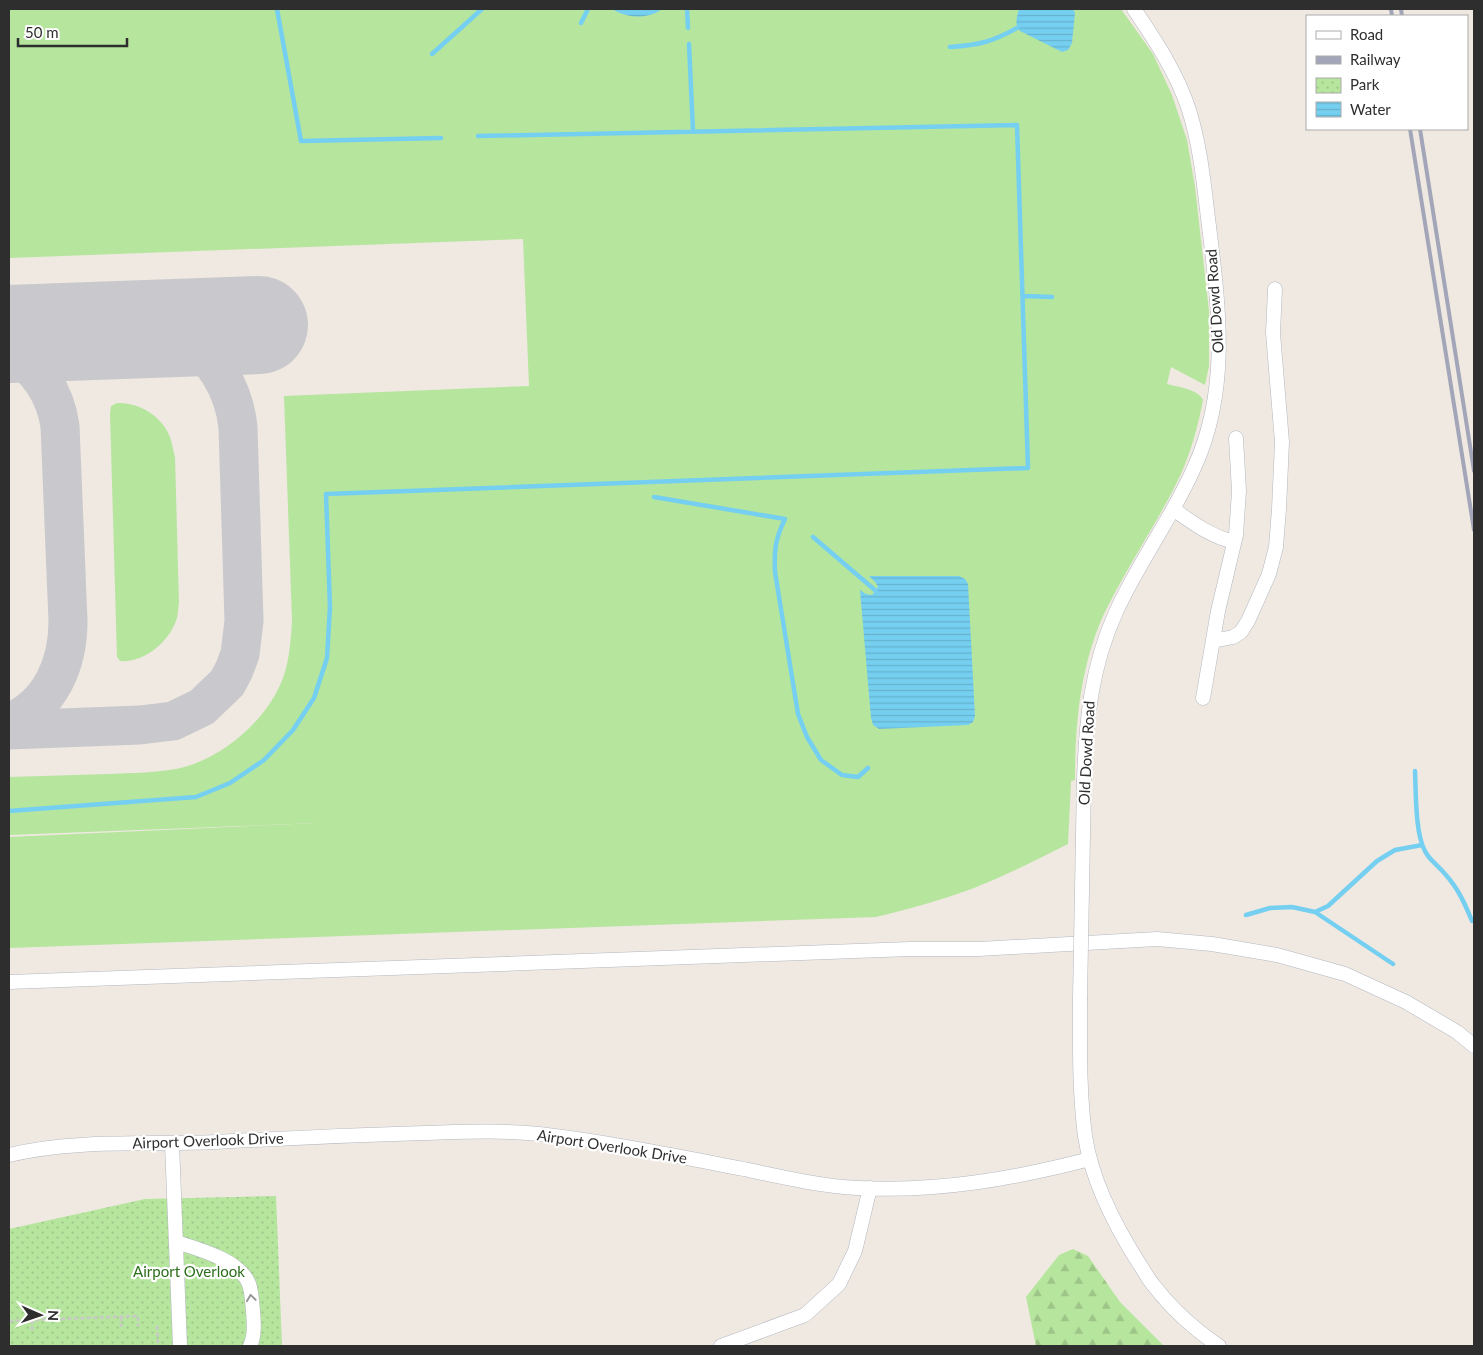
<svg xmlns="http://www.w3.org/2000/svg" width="1483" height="1355" font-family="Lato,sans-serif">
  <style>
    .grass { fill: #b6e59e }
    .forest { fill: url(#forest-firs) }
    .park { fill: url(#park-dots) }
    .water { fill: url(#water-rules) }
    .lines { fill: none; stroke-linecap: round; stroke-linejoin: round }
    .stream { stroke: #75cff0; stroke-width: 4.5 }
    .taxiway { stroke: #c9c8cc; stroke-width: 39 }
    .runway { stroke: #c9c8cc; stroke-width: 98 }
    .minor-casing { stroke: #b4b7c1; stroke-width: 15 }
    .path { stroke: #c9c9c9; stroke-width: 2.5; stroke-dasharray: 4 2.5; stroke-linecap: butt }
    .minor { stroke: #fff; stroke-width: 14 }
    .rail { stroke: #a3a6b8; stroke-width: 4 }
    .minor-bridge-casing { stroke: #b4b7c1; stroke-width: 15; stroke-linecap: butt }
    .minor-bridge { stroke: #fff; stroke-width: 14 }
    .oneway { stroke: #969696 }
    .labels { text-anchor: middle; stroke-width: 4.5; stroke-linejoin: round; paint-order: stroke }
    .street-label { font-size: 15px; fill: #2e2e2e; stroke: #fff }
    .park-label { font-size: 15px; fill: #2c6e1b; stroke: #fff }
  </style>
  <defs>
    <pattern id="forest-firs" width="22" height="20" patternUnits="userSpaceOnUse" patternTransform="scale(1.25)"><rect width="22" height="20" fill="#b6e59e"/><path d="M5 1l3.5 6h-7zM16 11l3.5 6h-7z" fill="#9dc588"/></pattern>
    <pattern id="park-dots" width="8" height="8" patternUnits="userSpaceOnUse" patternTransform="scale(1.25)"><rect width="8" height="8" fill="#b6e59e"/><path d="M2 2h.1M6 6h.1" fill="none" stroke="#9dc588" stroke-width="1.8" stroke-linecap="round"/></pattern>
    <pattern id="water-rules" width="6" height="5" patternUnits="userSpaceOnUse" patternTransform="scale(1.25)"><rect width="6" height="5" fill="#75cff0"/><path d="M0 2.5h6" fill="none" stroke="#66b2ce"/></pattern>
  </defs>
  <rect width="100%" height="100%" fill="#efe9e1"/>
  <path class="grass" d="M9,9H1121L1153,54L1172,95L1187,140L1195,187L1209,311V366L1205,385L1171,367L1167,384C1178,387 1198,389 1203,400C1198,426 1191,452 1180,476C1157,524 1126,568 1103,616C1080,668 1075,724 1075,780L1071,781L1068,844C1037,860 1006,875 974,888C942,900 909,909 876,917L9,948V837L317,823L9,835V777C42,776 75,775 108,774C130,773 153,773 176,769C222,760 271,718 285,672C290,655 291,637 292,620L284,396L529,386L523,239L9,258Z
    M117,403C139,402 162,416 170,437C172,443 173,450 175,457L179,603C178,608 178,613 177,618C170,641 145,663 120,661L117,657L110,413L111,406Z"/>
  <path class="forest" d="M1073,1249L1088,1256L1120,1302L1164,1346H1036L1026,1297L1059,1255Z"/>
  <path class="park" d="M276,1196L282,1346H9V1229L145,1199Z"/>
  <path class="water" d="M612,9H662C647,20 627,18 612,9Z
    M1019,9H1073L1075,13L1072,43L1068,50L1062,52L1020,31C1014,25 1017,16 1019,9Z
    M869,576H959L965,579L968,584L975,716L973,722L968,725L879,729L873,725L871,718L860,590L866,594L872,595L878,587L876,583Z"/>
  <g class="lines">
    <path class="stream" d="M277,9L301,141L441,138
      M687,9L688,28
      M581,23L588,9
      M689,44L693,131
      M950,47C979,45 992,42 1017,28
      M432,54L482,9
      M1024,296L1052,297
      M654,497L785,519C775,539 774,551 775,572L798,714L807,737L821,760L842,775L858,777L868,768
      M813,537L876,591
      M1415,771C1416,792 1415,833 1425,851C1429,860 1439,866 1445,874C1458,888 1465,904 1472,921
      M9,811L196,797L230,783L264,760L293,730L314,698L327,658L330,607L326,494L1028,468L1017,125L478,136
      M1315,912L1393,964
      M1246,915L1270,908L1292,907L1315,912L1328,906L1377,861L1395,850L1422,845"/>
    <path class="taxiway" d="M9,350C37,367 55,392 60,426L68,621C68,664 51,705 9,723
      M9,730L140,725L173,721L202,707L227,683L234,670L240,654L244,621L238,427C234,390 213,350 176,336C166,332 153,331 142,329"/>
    <path class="runway" d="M9,334L259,325"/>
    <g class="minor-casing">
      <path id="minor" d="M1173,509C1193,523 1210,536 1234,542
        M1213,641L1233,637L1241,632L1248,621L1269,574L1276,547L1279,509L1282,442L1273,333L1275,289
        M1203,698L1218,611L1236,535L1239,491L1236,438
        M1084,780C1086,721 1091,667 1116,612C1138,563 1172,518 1194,468C1230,390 1219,309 1209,226C1204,187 1201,148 1189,110C1177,73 1155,40 1134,9
        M9,982L910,949H979L1157,939L1212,944L1277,955L1345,974L1406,1002L1457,1032L1474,1046
        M1080,999C1080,1045 1079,1090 1085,1136C1092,1182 1115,1226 1140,1265C1145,1272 1149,1281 1155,1287C1172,1309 1197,1331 1219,1346
        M172,1144L180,1346
        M9,1155C74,1139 148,1145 216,1142C285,1138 355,1135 424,1133C462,1132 501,1130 539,1134C608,1142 676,1156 744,1169C781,1177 820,1186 858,1188C938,1192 1013,1179 1090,1159
        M176,1242C198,1249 240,1260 249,1284C252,1293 252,1302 253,1311C254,1323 255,1336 250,1346
        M721,1346L805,1315L839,1284L855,1251L870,1188"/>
    </g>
    <path class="path" d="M121,1317V1327
      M32,1320V1330
      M9,1321L138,1316V1326
      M157,1326L158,1346"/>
    <use href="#minor" class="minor"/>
    <path class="rail" d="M1391,9L1392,16
      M1401,9L1402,16
      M1410,129L1474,530
      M1420,129L1474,471"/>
    <g class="minor-bridge-casing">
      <path id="minor-bridge" d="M1080,999L1084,780"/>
    </g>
    <use href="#minor-bridge" class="minor-bridge"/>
  </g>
  <defs><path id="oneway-chevron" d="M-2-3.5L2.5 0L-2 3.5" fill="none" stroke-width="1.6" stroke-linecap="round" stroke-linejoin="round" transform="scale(1.25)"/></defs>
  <use class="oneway" href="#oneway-chevron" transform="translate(251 1298) rotate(-98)"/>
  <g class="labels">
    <g class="street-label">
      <text transform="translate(1215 301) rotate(-94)" y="5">Old Dowd Road</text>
      <text transform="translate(1087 753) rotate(-87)" y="5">Old Dowd Road</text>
      <text transform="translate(208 1141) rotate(-2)" y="5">Airport Overlook Drive</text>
      <text transform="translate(612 1147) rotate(9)" y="5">Airport Overlook Drive</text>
    </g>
    <g class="park-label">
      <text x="189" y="1277">Airport Overlook</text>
    </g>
  </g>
  <rect width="1483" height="1355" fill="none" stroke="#2e2e2e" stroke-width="20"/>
  <rect x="1306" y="15" width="162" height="115" fill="#ffffff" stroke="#ababab"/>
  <rect x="1316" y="31" width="25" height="8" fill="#ffffff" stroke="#ababab"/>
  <text x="1350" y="40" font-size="15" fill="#2e2e2e">Road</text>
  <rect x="1316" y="56" width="25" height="8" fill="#a3a6b8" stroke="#ababab"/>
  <text x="1350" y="65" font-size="15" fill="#2e2e2e">Railway</text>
  <rect x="1316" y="78" width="25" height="15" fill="url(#park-dots)" stroke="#ababab"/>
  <text x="1350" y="90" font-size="15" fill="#2e2e2e">Park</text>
  <rect x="1316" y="102" width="25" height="15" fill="url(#water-rules)" stroke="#ababab"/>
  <text x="1350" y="115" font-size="15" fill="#2e2e2e">Water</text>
  <g transform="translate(40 1315) rotate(92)" stroke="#ffffff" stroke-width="4" paint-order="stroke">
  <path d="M0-4L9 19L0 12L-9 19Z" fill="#2e2e2e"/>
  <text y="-8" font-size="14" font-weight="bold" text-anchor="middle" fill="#2e2e2e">N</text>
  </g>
  <path d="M18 38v8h109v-8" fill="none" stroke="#2e2e2e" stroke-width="2.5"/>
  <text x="25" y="38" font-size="15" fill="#2e2e2e" stroke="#ffffff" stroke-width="4" paint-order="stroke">50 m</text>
</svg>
